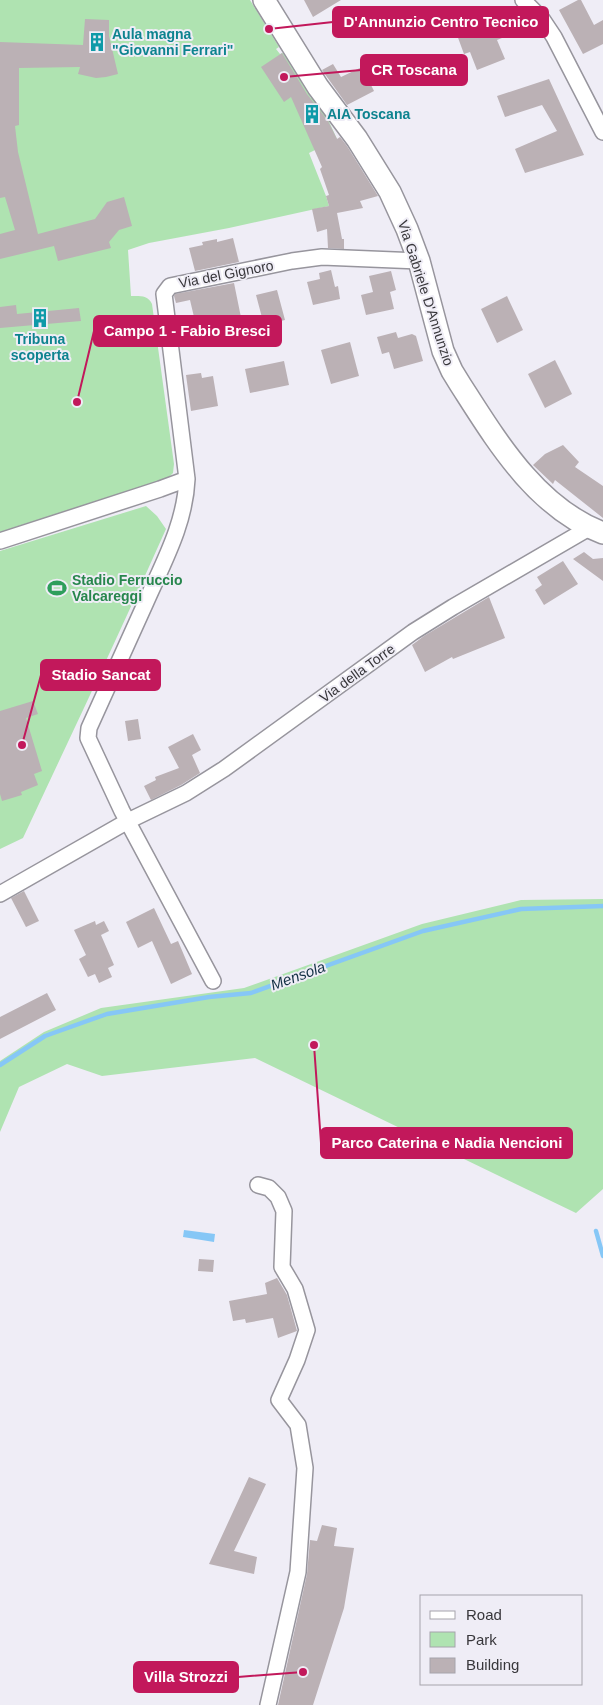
<svg xmlns="http://www.w3.org/2000/svg" width="603" height="1705" font-family="Helvetica,sans-serif">
  <style>
    .green { fill: #afe3b1 }
    .water { fill: #86c7f6 }
    .lines { fill: none; stroke-linecap: round; stroke-linejoin: round }
    .stream { stroke: #86c7f6; stroke-width: 4.5 }
    .building { fill: #bbb1b5 }
    .street-casing { stroke: #97959d; stroke-width: 18 }
    .secondary-casing { stroke: #97959d; stroke-width: 24 }
    .street { stroke: #fff; stroke-width: 15 }
    .secondary { stroke: #fff; stroke-width: 21 }
    .labels { text-anchor: middle; stroke-width: 4; stroke-linejoin: round; paint-order: stroke }
    .culture-label { font-size: 14px; font-weight: bold; fill: #0d838f; stroke: #efedf6; text-anchor: start }
    .street-label { font-size: 14px; fill: #38373b; stroke: #efedf6 }
    .leisure-label { font-size: 14px; font-weight: bold; fill: #27864d; stroke: #efedf6; text-anchor: start }
    .water-label { font-size: 15px; font-style: italic; fill: #143145; stroke: #efedf6 }
    .leader { fill: none; stroke: #c2185b; stroke-width: 2 }
    .callout-dot { fill: #c2185b; stroke: #efedf6; stroke-width: 2 }
    .callout { fill: #c2185b; stroke: #c2185b; stroke-width: 2 }
    .callout-label { font-size: 15px; text-anchor: middle; font-weight: bold; fill: #fff }
  </style>
  <rect width="100%" height="100%" fill="#efedf6"/>
  <path class="green" d="M0,0H250L279,47L276,49L280,54L283,53L311,98H318L337,139L309,153L326,196L329,206L229,228L149,243L128,250L131,296C140,296 148,295 152,304L174,464L173,473L168,478L0,532Z
    M146,506L157,516L166,529C120,633 71,735 23,838L0,849V551Z
    M603,899V1189L576,1213L255,1058L102,1076L67,1064L19,1087L0,1132V1061L44,1032L101,1008L244,988L422,924L521,900Z"/>
  <path class="water" d="M184,1230L215,1234L214,1242L183,1237Z"/>
  <g class="lines">
    <path class="stream" d="M0,1065L45,1036L107,1014L209,997L251,993L423,931L521,909L603,906
      M596,1231L603,1256"/>
  </g>
  <path class="building" d="M304,0H341L313,17Z
    M578,0H581L594,25L603,20V44L583,54L559,10Z
    M85,19L109,20V36L118,74L106,77L96,78L78,74L80,67L19,68V125L15,126L18,152L38,234L95,219L107,202L124,197L132,226L119,230L109,242L111,248L58,261L54,246L0,259V234L15,230L5,197L0,198V42L83,45Z
    M494,20L502,38L497,40L505,59L477,70L470,52L464,54L457,35Z
    M282,53L307,94L328,121L337,139L340,137L347,146L378,196L360,201L363,208L337,213L342,239H344V249L328,248L327,229L317,232L312,209L329,206L326,196L329,195L320,169L322,167L291,97L284,102L261,67Z
    M333,64L341,77L362,67L374,91L347,105L322,70Z
    M549,79L584,155L525,173L515,149L557,131L542,105L505,117L497,96Z
    M233,238L239,262L195,271L189,248L203,245L202,242L217,239V242Z
    M331,270L335,287L338,286L340,299L313,305L307,282L320,279L319,273Z
    M391,271L396,290L390,292L394,309L366,315L361,295L373,292L369,276Z
    M234,283L246,342L224,347L220,329L198,334L190,300L176,303L174,296L175,294Z
    M277,290L285,320L264,325L256,295Z
    M507,296L523,330L497,343L481,309Z
    M16,305L17,314L79,308L81,321L0,328V307Z
    M396,332L398,338L412,334L416,336L423,361L394,369L389,352L382,354L377,337Z
    M350,342L359,376L331,384L321,350Z
    M555,360L572,394L545,408L528,374Z
    M284,361L289,385L250,393L245,369Z
    M201,373L202,378L213,376L218,406L191,411L186,375Z
    M563,445L579,462L575,467L603,486V518L555,480L553,484L533,465L545,454Z
    M584,552L593,559L603,558V581L573,559Z
    M563,561L578,584L544,605L535,590L542,585L537,577Z
    M489,597L505,638L453,659L452,657L425,672L412,645L424,636Z
    M33,701L38,714L26,718L42,771L34,774L38,785L21,792L22,795L2,801L0,794V711Z
    M138,719L141,739L128,741L125,721Z
    M193,734L201,750L192,755L200,773L181,785L151,800L144,786L156,780L155,777L179,768L168,747Z
    M24,891L39,921L26,927L11,898Z
    M154,908L171,944L178,941L192,974L171,984L152,941L138,948L126,922Z
    M95,921L96,925L104,921L109,931L101,935L114,965L108,968L112,977L99,983L95,974L88,977L79,959L86,955L74,930Z
    M47,993L56,1010L0,1039V1017Z
    M199,1259L214,1260L213,1272L198,1271Z
    M277,1278L287,1295L297,1331L278,1338L273,1318L246,1323L245,1319L233,1321L229,1301L267,1294L265,1283Z
    M249,1477L266,1484L234,1551L257,1557L254,1574L209,1564Z
    M322,1525L337,1528L334,1546L354,1548L344,1608L313,1705H278L307,1574L310,1540L317,1541Z"/>
  <g class="lines">
    <g class="street-casing">
      <path id="street" d="M523,0L542,19L554,37L603,132
        M0,541L160,489L187,479
        M0,894L128,821L186,793L224,769L413,632L453,607L589,528
        M213,981L122,811L88,738L89,728C108,686 127,644 146,602C164,561 185,524 187,479L164,294L170,286L292,261L322,257L419,261
        M258,1185L269,1188L278,1197L284,1211L282,1267L295,1289L307,1330L297,1360L279,1400L298,1425L305,1468L298,1572L268,1705"/>
    </g>
    <g class="secondary-casing">
      <path id="secondary" d="M264,0L318,87L357,139L390,192L407,229L419,261L443,351L452,371L460,384C496,440 536,508 603,533"/>
    </g>
    <use href="#street" class="street"/>
    <use href="#secondary" class="secondary"/>
  </g>
  <defs>
    <g id="building-bare" transform="scale(1.5)"><path d="M-4-6H4V6H1V3H-1V6H-4ZM-2.5-4.3h1.7v1.8h-1.7ZM.8-4.3h1.7v1.8H.8ZM-2.5-1h1.7V.8h-1.7ZM.8-1h1.7V.8H.8Z" fill="#0f9aa8" stroke="#efedf6" stroke-width="2.5" paint-order="stroke"/></g>
    <g id="stadium-bare" transform="scale(1.5)"><path d="M0-5a6.5 5 0 1 0 0 10a6.5 5 0 1 0 0-10ZM-3.5-1.8h7v3.6h-7Z" fill="#2e9e5b" stroke="#efedf6" stroke-width="2.5" paint-order="stroke"/></g>
  </defs>
  <g fill-rule="evenodd">
    <use href="#building-bare" x="97" y="42"/>
    <use href="#building-bare" x="312" y="114"/>
    <use href="#building-bare" x="40" y="318"/>
    <use href="#stadium-bare" x="57" y="588"/>
  </g>
  <g class="labels">
    <g class="culture-label">
      <text x="112" y="39">Aula magna<tspan x="112" dy="16">"Giovanni Ferrari"</tspan></text>
      <text x="327" y="119">AIA Toscana</text>
      <text x="40" y="344" text-anchor="middle">Tribuna<tspan x="40" dy="16">scoperta</tspan></text>
    </g>
    <g class="street-label">
      <text transform="translate(226 274) rotate(-11)" y="5">Via del Gignoro</text>
      <text transform="translate(426 293) rotate(72)" y="5">Via Gabriele D'Annunzio</text>
      <text transform="translate(357 673) rotate(-36)" y="5">Via della Torre</text>
    </g>
    <g class="leisure-label">
      <text x="72" y="585">Stadio Ferruccio<tspan x="72" dy="16">Valcareggi</tspan></text>
    </g>
    <g class="water-label">
      <text transform="translate(298 976) rotate(-20)" y="5">Mensola</text>
    </g>
  </g>
  <path class="leader" d="M269 29L333 22M284 77L361 70M77 402L94 331M22 745L41 675M314 1045L321 1143M303 1672L238 1677"/>
  <g class="callout-dot">
    <circle cx="269" cy="29" r="5"/>
    <circle cx="284" cy="77" r="5"/>
    <circle cx="77" cy="402" r="5"/>
    <circle cx="22" cy="745" r="5"/>
    <circle cx="314" cy="1045" r="5"/>
    <circle cx="303" cy="1672" r="5"/>
  </g>
  <g class="callout">
    <rect x="333" y="7" width="215" height="30" rx="5"/>
    <rect x="361" y="55" width="106" height="30" rx="5"/>
    <rect x="94" y="316" width="187" height="30" rx="5"/>
    <rect x="41" y="660" width="119" height="30" rx="5"/>
    <rect x="321" y="1128" width="251" height="30" rx="5"/>
    <rect x="134" y="1662" width="104" height="30" rx="5"/>
  </g>
  <g class="callout-label">
    <text x="441" y="27">D'Annunzio Centro Tecnico</text>
    <text x="414" y="75">CR Toscana</text>
    <text x="187" y="336">Campo 1 - Fabio Bresci</text>
    <text x="101" y="680">Stadio Sancat</text>
    <text x="447" y="1148">Parco Caterina e Nadia Nencioni</text>
    <text x="186" y="1682">Villa Strozzi</text>
  </g>
  <rect x="420" y="1595" width="162" height="90" fill="#efedf6" stroke="#a6a4ab"/>
  <rect x="430" y="1611" width="25" height="8" fill="#ffffff" stroke="#a6a4ab"/>
  <text x="466" y="1620" font-size="15" fill="#38373b">Road</text>
  <rect x="430" y="1632" width="25" height="15" fill="#afe3b1" stroke="#a6a4ab"/>
  <text x="466" y="1645" font-size="15" fill="#38373b">Park</text>
  <rect x="430" y="1658" width="25" height="15" fill="#bbb1b5" stroke="#a6a4ab"/>
  <text x="466" y="1670" font-size="15" fill="#38373b">Building</text>
</svg>
